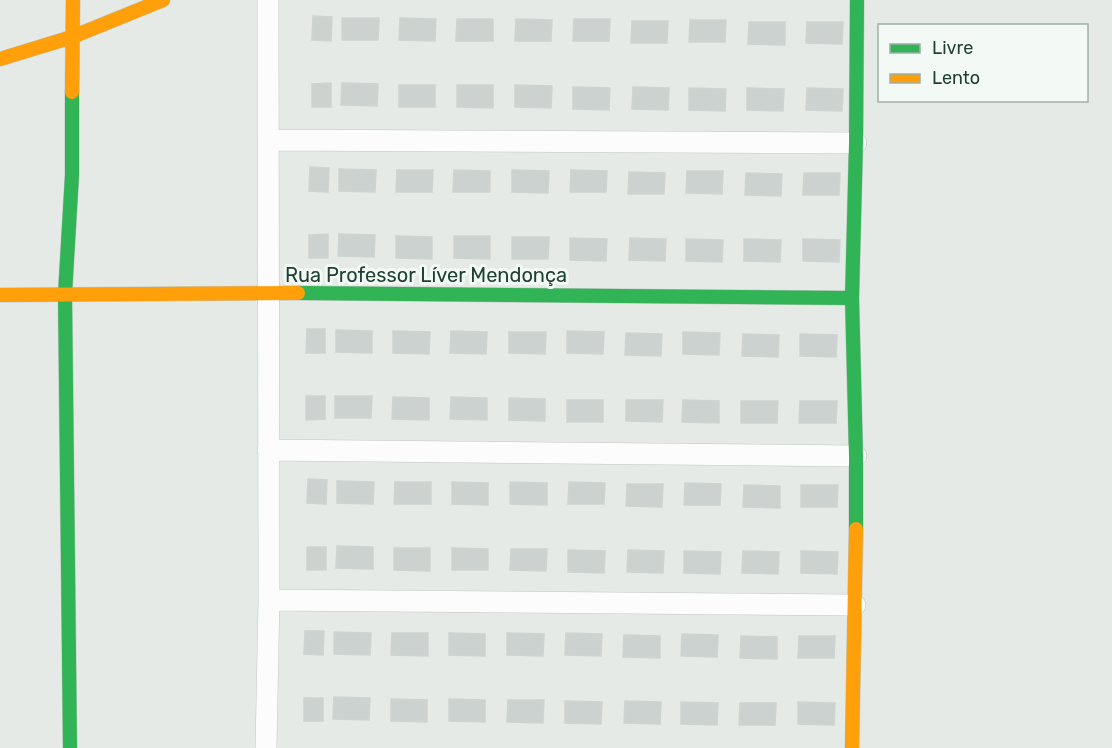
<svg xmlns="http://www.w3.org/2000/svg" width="1112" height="748" font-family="Rubik,sans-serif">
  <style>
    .building { fill: #ccd2cf; stroke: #ced4d0; stroke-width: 1.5 }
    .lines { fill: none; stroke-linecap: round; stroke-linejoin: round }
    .street-casing { stroke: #c2c7c4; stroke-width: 22 }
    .fast-casing { stroke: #c0c8c4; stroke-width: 15 }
    .slow-casing { stroke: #c0c8c4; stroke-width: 15 }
    .street { stroke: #fbfcfb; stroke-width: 21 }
    .fast { stroke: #30b455; stroke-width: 14 }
    .slow { stroke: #ff9f0a; stroke-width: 14 }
    .labels { text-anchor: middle; stroke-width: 6; stroke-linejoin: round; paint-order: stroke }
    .street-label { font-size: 20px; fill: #204034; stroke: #f3faf6 }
  </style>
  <rect width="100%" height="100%" fill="#e5eae7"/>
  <path class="building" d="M313,16L332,17L331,41L312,40Z
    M342,18H379L378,40H342Z
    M400,18L436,19L435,41L399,40Z
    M457,19H493V41H456Z
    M516,19L552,20L551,41H515Z
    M574,19H610L609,41H573Z
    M690,20H726L725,42H689Z
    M632,21H668L667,43H631Z
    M749,22H785V45L748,44Z
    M807,22H843L842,44L806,43Z
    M331,83V107H312V84Z
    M342,83L378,84L377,106L341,105Z
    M399,85H435V107H399Z
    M457,85H493V108L457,107Z
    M515,85L552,86L551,108L515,107Z
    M573,87L610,88L609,110L573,109Z
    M633,87L669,88L668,110L632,109Z
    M689,88L726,89L725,111L689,110Z
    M747,88L784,89L783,111L747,110Z
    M807,88L843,89L842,111L806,110Z
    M310,167L329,168L328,192L309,191Z
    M339,169L376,170L375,192L339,191Z
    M397,170H433L432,192H396Z
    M454,170L490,171V192H453Z
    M512,170L549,171L548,193L512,192Z
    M571,170L607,171L606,192H570Z
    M687,171H723L722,194L686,193Z
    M629,172L665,173L664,194H628Z
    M746,173L782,174L781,196L745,195Z
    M804,173H840L839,195H803Z
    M328,234V258H309V235Z
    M339,234L375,235L374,257L338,256Z
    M396,236L432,237V259L396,258Z
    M454,236H490V259L454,258Z
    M512,237H549L548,259H512Z
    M570,238L607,239L606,261L570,260Z
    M630,238L666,239L665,261L629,260Z
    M686,239L723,240L722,262L686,261Z
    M744,239L781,240L780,262L744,261Z
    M803,239L840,240L839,262L803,261Z
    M307,329H325V353H306Z
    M336,330L372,331V353L336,352Z
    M393,331L430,332L429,354L393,353Z
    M451,331L487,332L486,354L450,353Z
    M567,331L604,332L603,354L567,353Z
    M509,332H546L545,354L509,353Z
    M683,332L720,333L719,355L683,354Z
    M626,333L662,334L661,356L625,355Z
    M743,334L779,335L778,357L742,356Z
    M800,334L837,335L836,357L800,356Z
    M306,396H325V419L306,420Z
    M335,396H372L371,418H335Z
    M393,397L429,398V420L392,419Z
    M451,397L487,398V420L450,419Z
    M509,398L545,399V421L509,420Z
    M567,400H603V422H567Z
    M626,400H663L662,422L626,421Z
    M683,400L719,401V423L682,422Z
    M741,401H778L777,423H741Z
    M800,401H837L836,423H799Z
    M308,479L327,480L326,504L307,503Z
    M337,481L374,482L373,504L337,503Z
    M395,482H431V504H394Z
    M452,482L488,483V505L452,504Z
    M510,482L547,483V505L510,504Z
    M569,482L605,483L604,504H568Z
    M685,483L721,484L720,505H684Z
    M627,484H663L662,507L626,506Z
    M744,485L780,486V508L743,507Z
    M801,485H838L837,507H801Z
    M337,546L373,547V569L336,568Z
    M307,547H326V570H307Z
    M394,548H430V571L394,570Z
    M452,548L488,549V570H452Z
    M511,549H547L546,571L510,570Z
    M568,550L605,551L604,573L568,572Z
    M628,550L664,551L663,573L627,572Z
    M684,551L721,552L720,574L684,573Z
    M743,551L779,552L778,574L742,573Z
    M801,551L838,552L837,574L801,573Z
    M305,631H324L323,655L304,654Z
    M334,632L371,633L370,655L334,654Z
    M392,633H428V656L391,655Z
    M449,633L485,634V656L449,655Z
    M507,633L544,634L543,656L507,655Z
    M566,633L602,634L601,656L565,655Z
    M682,634L718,635L717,657L681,656Z
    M624,635L660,636V658L623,657Z
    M741,636L777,637V659L740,658Z
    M799,636H835L834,658H798Z
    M334,697L370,698L369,720L333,719Z
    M304,698H323V721H304Z
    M391,699L427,700V722L391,721Z
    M449,699L485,700V722L449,721Z
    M508,700H544L543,723L507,722Z
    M565,701L602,702L601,724L565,723Z
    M625,701L661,702L660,724L624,723Z
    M681,702L718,703L717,725L681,724Z
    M798,702L835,703L834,725L798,724Z
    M740,703H776L775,725H739Z"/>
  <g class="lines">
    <g class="street-casing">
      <path id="street" d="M269,140L856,143
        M268,450L856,456
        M269,600L855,605
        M266,748L269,600L268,0"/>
    </g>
    <g class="fast-casing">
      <path id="fast" d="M298,293L852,298
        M856,529V456L852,298L856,143L857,0
        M70,748L65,294L72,175V92"/>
    </g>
    <g class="slow-casing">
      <path id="slow" d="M0,59L72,37L163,0
        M72,92L73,0
        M0,295L298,293
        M852,748L856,529"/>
    </g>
    <use href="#street" class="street"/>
    <use href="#fast" class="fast"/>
    <use href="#slow" class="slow"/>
  </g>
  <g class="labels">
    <g class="street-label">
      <text x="426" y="282">Rua Professor Líver Mendonça</text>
    </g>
  </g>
  <rect x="878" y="24" width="210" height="78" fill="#f3faf6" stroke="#9fb0a8" stroke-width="1.5"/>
  <rect x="890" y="44" width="30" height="9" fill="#30b455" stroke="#9fb0a8" stroke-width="1.5"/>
  <text x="932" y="54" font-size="18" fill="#204034">Livre</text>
  <rect x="890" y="74" width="30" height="9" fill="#ff9f0a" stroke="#9fb0a8" stroke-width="1.5"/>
  <text x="932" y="84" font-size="18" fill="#204034">Lento</text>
</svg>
